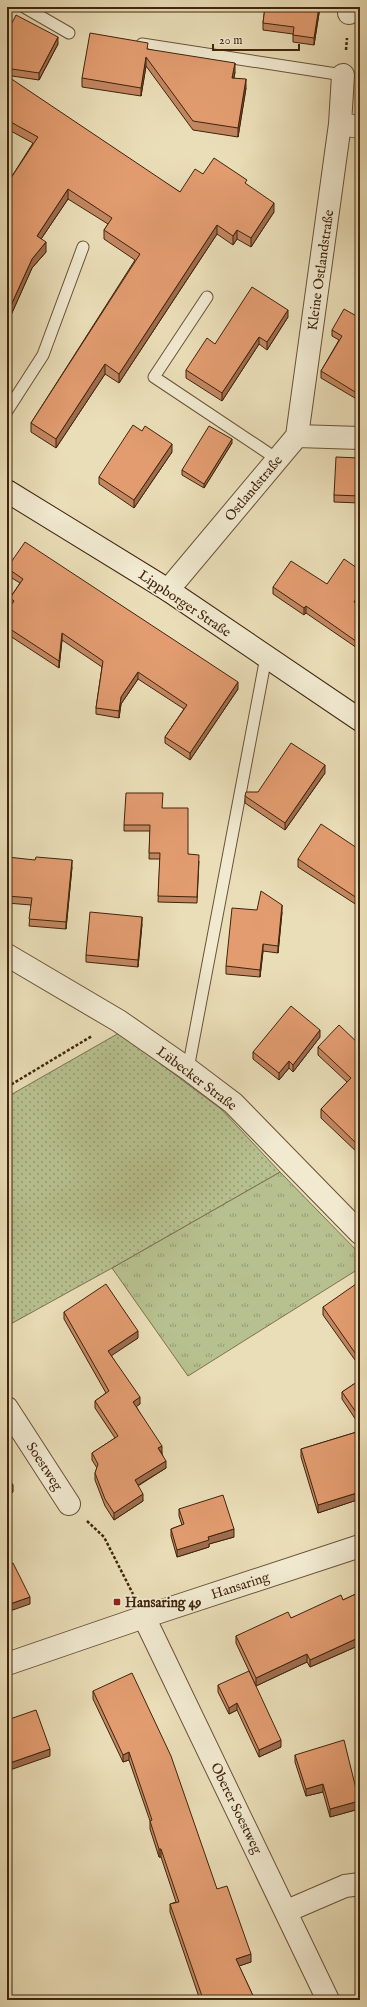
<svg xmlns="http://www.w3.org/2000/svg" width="367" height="2007" font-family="'IM FELL English',serif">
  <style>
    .grass { fill: url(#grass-tufts); stroke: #7c724e }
    .park { fill: url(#park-dots); stroke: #7c724e }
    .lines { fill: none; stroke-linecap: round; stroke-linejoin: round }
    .service-casing { stroke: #6a5237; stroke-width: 13 }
    .minor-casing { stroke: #6a5237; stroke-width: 24 }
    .tertiary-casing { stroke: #6a5237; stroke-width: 24 }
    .secondary-casing { stroke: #40240c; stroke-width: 24 }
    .path { stroke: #40240c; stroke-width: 2.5; stroke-dasharray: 3 2; stroke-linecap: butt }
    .service { stroke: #f1ead1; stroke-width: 11 }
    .minor { stroke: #f1ead1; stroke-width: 22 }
    .tertiary { stroke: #f1ead1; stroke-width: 22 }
    .secondary { stroke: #f1ead1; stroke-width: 22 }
    .wall { fill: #c28660; stroke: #40240c }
    .shaded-wall { fill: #9e6d4e; stroke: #40240c }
    .building { fill: #e29c70; stroke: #40240c }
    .poi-dot { fill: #8f2418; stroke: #f1ead1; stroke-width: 1.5 }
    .labels { text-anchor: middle; stroke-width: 3; stroke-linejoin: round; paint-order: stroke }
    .street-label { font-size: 14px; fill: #40240c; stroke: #f1ead1 }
    .poi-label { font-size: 14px; font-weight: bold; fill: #40240c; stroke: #f1ead1; text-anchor: start }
  </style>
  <defs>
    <pattern id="grass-tufts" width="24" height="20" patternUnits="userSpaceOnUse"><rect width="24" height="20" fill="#b7c18f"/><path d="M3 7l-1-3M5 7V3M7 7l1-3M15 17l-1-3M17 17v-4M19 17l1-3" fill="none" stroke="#969d73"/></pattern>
    <pattern id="park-dots" width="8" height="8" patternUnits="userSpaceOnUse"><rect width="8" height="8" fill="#b7c18f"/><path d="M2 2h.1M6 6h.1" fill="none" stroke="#969d73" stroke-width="1.8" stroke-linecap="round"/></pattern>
  </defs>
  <rect width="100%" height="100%" fill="#eadeb8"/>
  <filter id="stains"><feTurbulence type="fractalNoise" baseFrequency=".005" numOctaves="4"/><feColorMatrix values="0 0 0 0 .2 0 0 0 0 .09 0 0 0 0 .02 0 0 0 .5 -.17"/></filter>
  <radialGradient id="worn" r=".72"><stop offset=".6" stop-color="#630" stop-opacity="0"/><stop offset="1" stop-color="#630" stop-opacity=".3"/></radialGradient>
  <path class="grass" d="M280,1172L360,1254V1268L188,1376L112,1268Z"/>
  <path class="park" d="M119,1033L221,1109L280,1172L112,1268L7,1326V1097Z"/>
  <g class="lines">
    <g class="service-casing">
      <path id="service" d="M24,7L69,33
        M142,44L343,75
        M207,297L154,377L277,459
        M7,411L43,355L83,247
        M188,1069L266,657"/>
    </g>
    <g class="minor-casing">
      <path id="minor" d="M349,13L350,7
        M340,124L343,75
        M297,436L340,124L360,127
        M168,590L297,436L360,438
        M7,955L119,1021L188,1069L233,1103L360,1233
        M7,1408L69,1504
        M144,1617L328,2000
        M287,1911L345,1886L360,1884"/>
    </g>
    <g class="tertiary-casing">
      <path id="tertiary" d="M7,1664L144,1617L360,1546"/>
    </g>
    <g class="secondary-casing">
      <path id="secondary" d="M7,491L168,590L360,720"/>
    </g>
    <path class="path" d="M346,50L347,38
      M7,1087L92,1036
      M87,1521L104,1537L133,1594"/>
    <use href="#service" class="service"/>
    <use href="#minor" class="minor"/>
    <use href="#tertiary" class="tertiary"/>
    <use href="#secondary" class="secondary"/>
  </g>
  <path class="wall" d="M265,7H320L314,45L293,42V34L263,30V23Z
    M7,21L58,44L39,80L12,76L7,74Z
    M148,49L235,72L234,78L246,88L238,137L193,130L146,66L141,96L82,87V78Z
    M7,84L180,192L203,174L247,185L274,212L251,247L237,239L233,245L217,234L119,383L105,374L56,448L31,432V423L135,260L104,239V230L108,224L68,199L41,239L46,252L32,268L7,324V184L33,143L7,129Z
    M288,317L267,350L259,344L222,401L186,378V370L215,344Z
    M360,318V401L321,378V371L339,340L332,336V330Z
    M232,443L204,488L182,475V470Z
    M172,452L134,508L99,484V477Z
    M360,458V503L334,502V495Z
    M7,568L238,689L190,760L165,743V737L184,709L138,679L121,704L119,718L96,714V708L102,667L62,640L59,668L7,634V611L11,605H10V598L20,583L7,575Z
    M360,570V600L357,604L360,606V650L306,613L304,615L273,594V587L327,584Z
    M325,773L285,830L245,803V796Z
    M163,808L188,854L199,861L197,903L158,902L160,859H149L150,831H124V825Z
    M360,850V907L298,867V859Z
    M7,857L72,867L66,929L29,926L31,905L7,903Z
    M282,912L278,953L263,951L260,977L226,974V966Z
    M142,924L138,967L86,962V955Z
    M320,1037L293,1072L289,1068L279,1080L253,1059V1052Z
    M360,1045V1155L321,1118V1109L347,1082L318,1055V1047Z
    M360,1291V1367L323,1315V1307Z
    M64,1312L138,1338L111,1355L140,1404L136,1406L162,1453L166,1468L138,1486L143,1501L114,1520L105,1506L95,1480V1473L97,1468L92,1460V1453L115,1438L95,1408V1401L106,1393L64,1319Z
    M360,1380V1426L342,1399V1392Z
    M360,1431V1499L318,1513L301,1457V1449Z
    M179,1509L234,1537L209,1544V1547L177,1557L171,1536V1529L182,1525L179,1516Z
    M360,1592V1645L310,1667L307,1662L256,1686L236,1643V1636L291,1618L343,1600Z
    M218,1685L281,1747L259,1757L237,1710L229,1714L218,1692Z
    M93,1691L217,1889L251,1962L239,1966L255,2000H200L170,1912V1904L176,1902L161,1857H159L150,1829V1821L129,1760L123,1762L93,1699Z
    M295,1755L359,1809L330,1817L323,1792L306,1796L295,1762Z"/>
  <path class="shaded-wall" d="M319,7H320L314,45V38Z
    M58,37V44L39,80V73Z
    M146,57V66L141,96V88Z
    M235,63V72L232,86V78Z
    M246,79V88L238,137V128Z
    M68,189V199L37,245V236Z
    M274,203V212L251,247V238Z
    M217,225V234L119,383V374Z
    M237,230V239L233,245V236Z
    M46,242V252L32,268L7,324V314L32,259Z
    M288,310V317L267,350V342Z
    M259,337V344L222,401V393Z
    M105,364V374L56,448V439Z
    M232,439V443L204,488V484Z
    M172,444V452L134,508V500Z
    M360,593V600L354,609V602Z
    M306,606V613L304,615V608Z
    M62,633V640L59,668V661Z
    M138,672V679L121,704L119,718V711L121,697Z
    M238,682V689L190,760V753Z
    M325,765V773L285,830V823Z
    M72,860V867L66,929V922Z
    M282,905V912L278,953V946Z
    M142,917V924L138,967V960Z
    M263,944V951L260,977V970Z
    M8,982V989L7,992V985Z
    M320,1030V1037L293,1072V1065Z
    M289,1061V1068L279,1080V1073Z
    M138,1331V1338L108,1358V1351Z
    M140,1397V1404L133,1409V1402Z
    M162,1446V1453L158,1448Z
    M166,1461V1468L135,1487V1480Z
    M13,1485V1492L7,1497V1490Z
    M360,1492V1499L318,1513V1505Z
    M143,1494V1501L114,1520V1513Z
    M234,1529V1537L209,1544V1547L177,1557V1550L208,1537Z
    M30,1597V1604L7,1612V1605Z
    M360,1637V1645L310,1667V1660Z
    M307,1654V1662L256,1686V1678Z
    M237,1703V1710L229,1714V1708Z
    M281,1740V1747L259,1757V1750Z
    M50,1749V1756L7,1771V1764Z
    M129,1752V1760L123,1762V1755Z
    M323,1784V1792L306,1796V1789Z
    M359,1801V1809L330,1817V1809Z
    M159,1849H161V1857H159Z
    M251,1954V1962L236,1967V1959Z"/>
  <path class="building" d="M265,7H319L314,38L293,35L294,27L263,23Z
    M16,15L58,37L39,73L12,69L7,66V21L12,23Z
    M90,33L148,43L147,49L235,63L232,78L246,79L238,128L193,121L146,57L141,88L82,78Z
    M10,78L180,192L195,169L203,174L214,158L247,180L245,183L274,203L251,238L237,230L233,236L217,225L119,374L105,364L56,439L31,423L140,254L104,230L112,218L68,189L37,236L46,242L32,259L7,314V184L38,137L7,120V84Z
    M252,287L288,310L267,342L259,337L222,393L186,370L207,338L215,344Z
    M344,309L360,318V395L321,371L342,336L332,330Z
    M133,425L142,431L145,426L172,444L134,500L99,477Z
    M209,426L232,439L204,484L182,470Z
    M336,457L360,458V496L334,495Z
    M25,542L238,682L190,753L165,737L187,705L138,672L121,697L119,711L96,708L103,661L62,633L59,661L7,627V611L14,601L10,598L23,579L7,568Z
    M344,559L360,570V593L354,602L360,606V644L306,606L304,608L273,587L291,561L327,584Z
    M291,743L325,765L285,823L245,796L246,792H258Z
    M126,793H163L162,808H188V854L199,855L197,897L158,896L160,853H149L150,825H124Z
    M321,824L360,850V900L298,859Z
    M7,857L35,860L36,857L72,860L66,922L29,919L32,898L7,896Z
    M261,891L282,905L278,946L263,944L260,970L226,966L232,908L257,910Z
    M90,912L142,917L138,960L86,955Z
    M291,1006L320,1030L293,1065L289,1061L279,1073L253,1052Z
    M339,1025L360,1045V1147L321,1109L351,1078L318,1047Z
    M106,1284L138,1331L108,1351L140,1397L133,1402L162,1446L158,1448L166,1461L135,1480L143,1494L114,1513L105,1499L95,1473L98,1464L92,1453L118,1436L95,1401L109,1391L64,1312Z
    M356,1284L360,1291V1360L323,1307Z
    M360,1380V1418L342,1392Z
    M360,1431V1492L318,1505L301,1449Z
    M7,1476L13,1485L7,1490Z
    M223,1495L234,1529L208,1537L209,1540L177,1550L171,1529L184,1524L179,1509Z
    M13,1563L30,1597L7,1605V1565Z
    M360,1592V1637L310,1660L307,1654L256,1678L236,1636L288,1612L291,1618L341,1595L343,1600Z
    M249,1671L281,1740L259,1750L237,1703L229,1708L218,1685Z
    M132,1673L171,1756L217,1889L227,1886L251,1954L236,1959L255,2000H200L203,1999L170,1904L179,1902L161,1849H159L150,1821L152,1820L129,1752L123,1755L93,1691Z
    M36,1710L50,1749L7,1764V1720Z
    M344,1740L359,1801L330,1809L323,1784L306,1789L295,1755Z"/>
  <rect class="poi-dot" x="113" y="1598" width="8" height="8" rx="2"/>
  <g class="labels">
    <g class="street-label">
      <text transform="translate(320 270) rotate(-82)" y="5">Kleine Ostlandstraße</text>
      <text transform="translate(253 488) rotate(-50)" y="5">Ostlandstraße</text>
      <text transform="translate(185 603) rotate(34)" y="5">Lippborger Straße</text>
      <text transform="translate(197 1078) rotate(37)" y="5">Lübecker Straße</text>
      <text transform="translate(45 1466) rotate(57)" y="5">Soestweg</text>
      <text transform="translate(240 1585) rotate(-18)" y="5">Hansaring</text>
      <text transform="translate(237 1808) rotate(64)" y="5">Oberer Soestweg</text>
    </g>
    <g class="poi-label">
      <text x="125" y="1607">Hansaring 49</text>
    </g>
  </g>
  <rect width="367" height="2007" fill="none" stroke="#eadeb8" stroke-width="24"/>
  <rect x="8" y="8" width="351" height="1991" fill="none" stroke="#40240c" stroke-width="2"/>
  <rect x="12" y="12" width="343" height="1983" fill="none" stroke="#40240c"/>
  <path d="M213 44v6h86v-6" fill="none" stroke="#40240c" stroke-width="2"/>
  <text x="219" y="44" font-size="12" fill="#40240c" stroke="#f1ead1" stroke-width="3" paint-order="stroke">20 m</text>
  <rect width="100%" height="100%" filter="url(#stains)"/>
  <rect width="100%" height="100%" fill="url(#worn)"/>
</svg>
